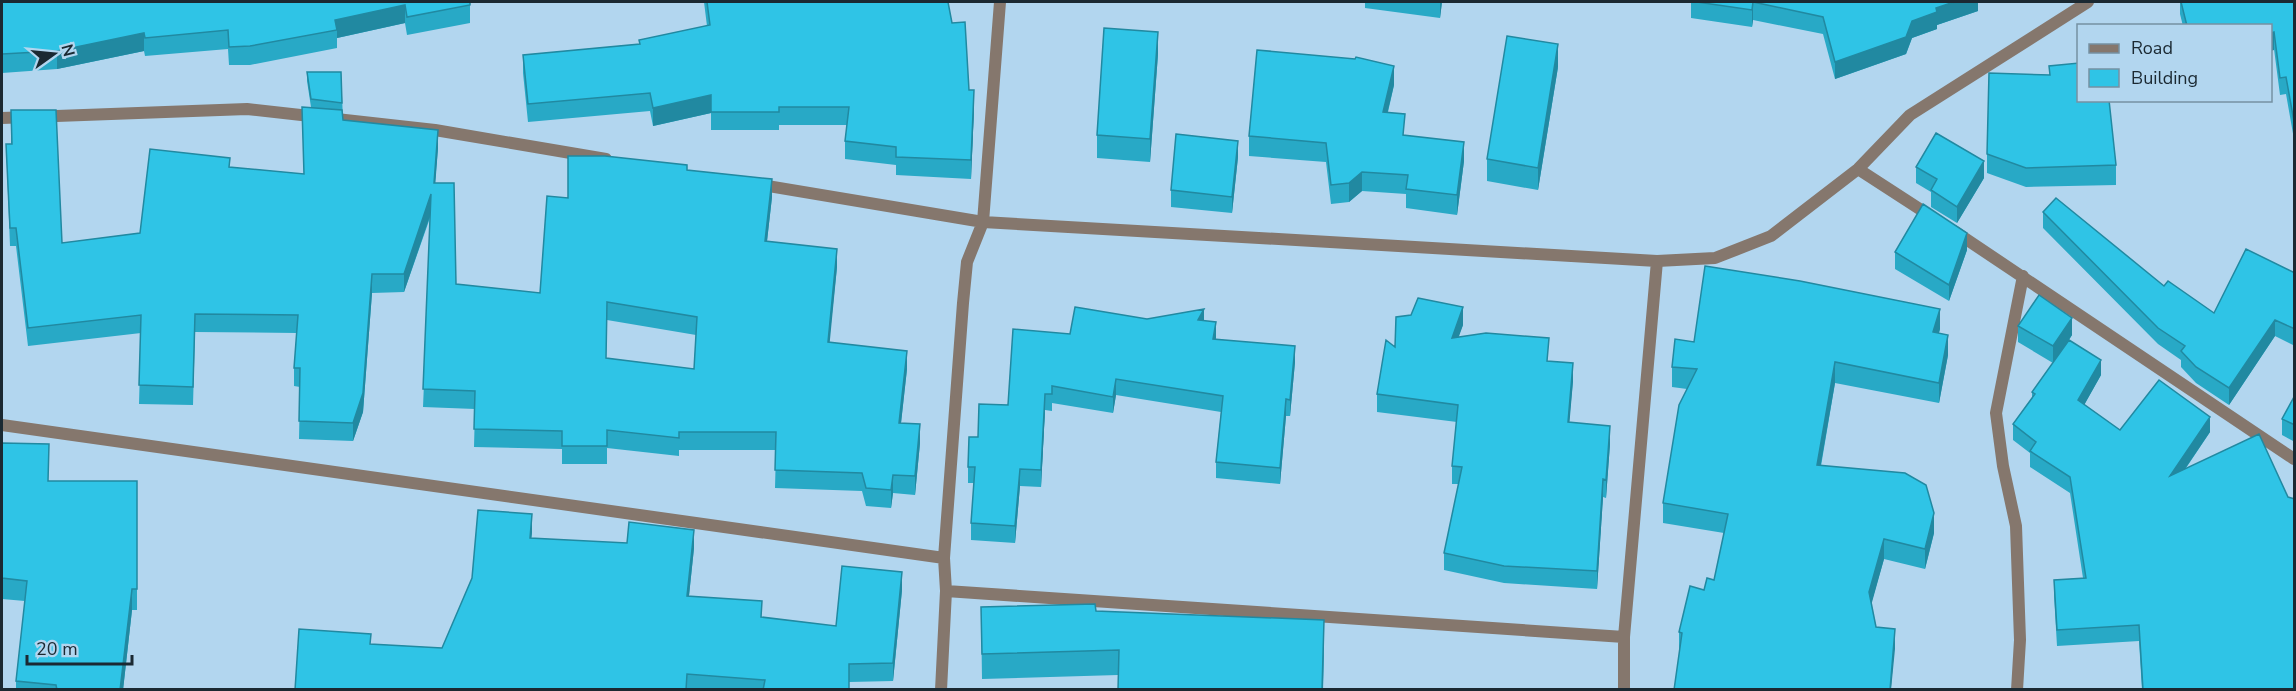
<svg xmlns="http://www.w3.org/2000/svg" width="2296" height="691" font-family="'Nunito Sans',sans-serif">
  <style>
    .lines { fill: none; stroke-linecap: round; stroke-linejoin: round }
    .street { stroke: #85776d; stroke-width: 12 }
    .wall { fill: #28a9c6; fill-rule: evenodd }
    .shaded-wall { fill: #2189a1 }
    .building { fill: #2fc4e6; stroke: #2189a1; stroke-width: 1.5; fill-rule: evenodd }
  </style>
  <rect width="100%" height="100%" fill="#b2d6ef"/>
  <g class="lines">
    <path class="street" d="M2,118L247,109L435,130L606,159
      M1858,169L1932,217
      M756,184L983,222L1657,261L1715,258L1771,236L1858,169L1910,115L2088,2
      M1954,231L2294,459
      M2,425L944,558
      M946,591L1624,637
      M941,690L946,591L944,558L963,303L967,262L983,222L1000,2
      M1624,690V637L1657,261
      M2017,690L2020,640L2016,526L2003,466L1996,413L2023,276"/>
  </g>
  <path class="wall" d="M2,2H470V23L407,35L405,23L337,38V48L250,65H229L228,49L145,56L144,51L57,69L2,73Z
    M704,2H948L952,23L974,109L971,179L896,175V165L845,159V141L847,125H779V130H711V113L653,126L650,111L528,122L523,73V55L639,44V40L707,26Z
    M1365,2H1442L1440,18L1365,8Z
    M1691,2H1978V11L1937,25V29L1912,38L1906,54L1835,79L1823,34L1753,20L1752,27L1691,18Z
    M2180,2H2295V145L2286,94L2280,95L2271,26H2183L2180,14Z
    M1158,54L1150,162L1097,158V135Z
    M1558,67L1538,190L1487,181V159Z
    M307,72H341L343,120L438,148L435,183L456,284L540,293L568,198L687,170L772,197L767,241L837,267L829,342L907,369L901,423L920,443L915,495L893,493L891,508L866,506L862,491L775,488L776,450H679V456L607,448V464H562V449L474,447L475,409L423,407L431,215L404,292L372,293L363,412L353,441L299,439L300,387L294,386V368L297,333L195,332L193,405L139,404L141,333L28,346L16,246H10L6,144H11V110L62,243L140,233L230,167L304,174L302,107H311L307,81ZM607,320L696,335L694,369L606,358Z
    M2049,75L2116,165V185L2026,187L1987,173V154Z
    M1394,85L1388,112L1404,135L1464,161L1457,215L1406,208V194L1362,191L1349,202L1331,204L1326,162L1249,156V136Z
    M1238,157L1232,213L1171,207V190Z
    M1916,167L1984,178L1957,223L1931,207V192L1916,183Z
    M2043,212L2164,286L2214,313L2295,273V346L2275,336L2229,405L2196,383L2181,367V360L2158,344L2043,228Z
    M1967,250L1949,301L1895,269V252Z
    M1411,315L1463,325L1458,337L1548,361L1573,381L1569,422L1610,444L1606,498L1603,497L1597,589L1504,583L1444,570V553L1459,484H1452V466L1457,422L1377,412V394L1395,347Z
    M1147,319L1204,320L1216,339L1295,362L1290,416H1286L1280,484L1216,478V462L1221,412L1116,395L1113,413L1052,403V411L1045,410L1041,487L1020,486L1015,543L971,540V523L974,483H968V467L978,437L1070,334Z
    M2018,326L2072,335L2069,340L2101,375L2084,405L2120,430L2210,432L2186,468L2295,690H2142L2139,641L2057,646L2054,595V580L2083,578L2070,493L2030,467V453L2013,440V424L2032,398V392L2053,363L2018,342Z
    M1940,329L1939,333L1948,355L1939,403L1835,383L1821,466L1934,533L1925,569L1884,559L1871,604L1876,627L1895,649L1679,651V632L1704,590L1714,580L1724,533L1663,523V503L1687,389L1672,387V367L1694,342Z
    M2295,395V442L2282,435V419Z
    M2,443L49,481H137V610H132L123,690H16V681L25,601L2,599Z
    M532,532L531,538L694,548L689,596L762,617L836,626L902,590L893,681L849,682V690H295L371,644L442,648Z
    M981,607L1096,611L1324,645L1323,690H1118V675L982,679Z"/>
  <path class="shaded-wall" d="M1440,2H1442L1440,18Z
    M1753,2V20L1752,27V10Z
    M1954,2H1978V11L1937,25V29L1912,38L1906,54L1835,79V62L1936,8Z
    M405,5V23L337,38V30L335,20Z
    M1158,32V54L1150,162V139Z
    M2274,32V50L2271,51V33Z
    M144,33V51L57,69V51Z
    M1558,44V67L1538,190V168Z
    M1394,66V85L1383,131V112Z
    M974,90V109L971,179V160Z
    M711,95V113L653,126V108Z
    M438,130V148L434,201V183Z
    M1238,141V157L1232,213V197Z
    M1464,142V161L1457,215V195Z
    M1984,161V178L1957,223V207Z
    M1362,172V191L1349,202V183Z
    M772,179V197L765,259V241Z
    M431,194V213L404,292V274Z
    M1967,233V250L1949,301V285Z
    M837,249V267L828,360V342Z
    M372,274V293L363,412L353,441V423Z
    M1463,307V325L1452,356V338Z
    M1204,309V326L1198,320Z
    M1940,309V329L1933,352V332Z
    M2072,318V335L2053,363V346Z
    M2275,320V336L2229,405V388Z
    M1216,322V338L1213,355V339Z
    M1948,335V355L1939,403V383Z
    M1295,346V362L1290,416V400Z
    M907,351V369L899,441V423Z
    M2101,360V375L2078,416V400Z
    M1835,362V383L1817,486V465Z
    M1573,363V381L1568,440V422Z
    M1116,379V395L1113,413V397Z
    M1045,394V410L1041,487V470Z
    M1286,399V416L1280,484V468Z
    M2210,417V432L2170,491V476Z
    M920,424V443L915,495V476Z
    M1610,426V444L1606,498V480Z
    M1020,469V486L1015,543V526Z
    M893,475V493L891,508V490Z
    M1603,479V497L1597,589V571Z
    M1934,513V533L1925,569V549Z
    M532,514V532L530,556V538Z
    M694,530V548L687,614V596Z
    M1884,539V559L1869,613V592Z
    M902,572V590L893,681V663Z
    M132,589V610L123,690H120Z
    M1324,620L1323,690H1322Z
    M1895,629V649L1891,690H1890Z"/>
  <path class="building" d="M2,2H470V5L407,17L405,5L335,20L337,30L250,46L229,47L228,30L145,38L144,33L57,51L2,54Z
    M707,2H948L952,23L965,22L969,90H974L971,160L896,157V147L845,141L849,107H779V112H711V95L653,108L650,93L528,104L523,55L640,44L639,40L710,25Z
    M1697,2H1954L1936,8L1937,12L1912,21L1906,37L1835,62L1823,17L1753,2L1752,10Z
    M2181,2H2295V127L2286,77L2280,78L2274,32L2271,33V26H2187Z
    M1104,28L1158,32L1150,139L1097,135Z
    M1507,36L1558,44L1538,168L1487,159Z
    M1257,50L1355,59L1356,57L1394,66L1383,112L1405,114L1403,135L1464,142L1457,195L1406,189L1408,175L1362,172L1349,183L1331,185L1326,143L1249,136Z
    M2079,63V100H2109L2116,165L2026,168L1987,154L1989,73L2050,75L2049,66Z
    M307,72H341L342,103L311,99Z
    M302,107L342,110L343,120L438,130L434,183H454L456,284L540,293L547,196L568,198V156H605L687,165V170L772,179L765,241L837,249L828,342L907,351L899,423L920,424L915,476L893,475L891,490L866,488L862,473L775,470L776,432H679V438L607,430V446H562V431L474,429L475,391L423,389L431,194L404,274H372L363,393L353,423L299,421L300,368H294L298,315L195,314L193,387L139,385L141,315L28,328L16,228H10L6,144H12L11,110H56L62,243L140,233L150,149L230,158L229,167L304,174ZM607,302L697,317L694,369L606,358Z
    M1936,133L1984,161L1957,207L1931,190L1937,179L1916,167Z
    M1176,134L1238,141L1232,197L1171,190Z
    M2056,198L2164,286L2168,281L2214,313L2246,249L2295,273V329L2275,320L2229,388L2196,367L2181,351L2185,346L2158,328L2043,212Z
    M1923,204L1967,233L1949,285L1895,252Z
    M1705,266L1800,281L1940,309L1933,332L1948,335L1939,383L1835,362L1817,465L1905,473L1926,485L1934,513L1925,549L1884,539L1869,592L1876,627L1895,629L1890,690H1674L1682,633L1679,632L1690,586L1704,590L1707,578L1714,580L1728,514L1663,503L1679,405L1697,369L1672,367L1675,339L1694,342Z
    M2039,295L2072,318L2053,346L2018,326Z
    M1418,298L1463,307L1452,338L1486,333L1549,338L1547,361L1573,363L1568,422L1610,426L1606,480L1603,479L1597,571L1504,566L1444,553L1462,467L1452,466L1458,405L1377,394L1386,340L1395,347L1396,317L1411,315Z
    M1075,307L1147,319L1204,309L1198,320L1216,322L1213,339L1295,346L1290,400L1286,399L1280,468L1216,462L1223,396L1116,379L1113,397L1052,386V394H1045L1041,470L1020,469L1015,526L971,523L975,467H968L969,437H978L979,404L1008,405L1013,329L1070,334Z
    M2069,340L2101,360L2078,400L2120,430L2159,380L2210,417L2170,476L2259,434L2288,497L2295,499V690H2143L2139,625L2057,630L2054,580L2086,578L2070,477L2030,451L2036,442L2013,424L2035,394L2032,392Z
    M2295,395V425L2282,419Z
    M2,443L49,444L48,481H137V589H132L120,690H57L56,685L16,681L27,581L2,578Z
    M478,510L532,514L530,538L627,543L629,522L694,530L687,596L762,601L761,617L836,626L842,566L902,572L893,663L849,664V690H763L765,680L687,674L686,690H295L299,629L371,634L370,644L442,648L472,578Z
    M1095,604L1096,611L1324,620L1322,690H1118L1119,650L982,654L981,607Z"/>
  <rect width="2296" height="691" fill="none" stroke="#1b2932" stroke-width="6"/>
  <rect x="2077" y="24" width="195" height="78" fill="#b2d6ef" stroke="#7691a3" stroke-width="1.5"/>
  <rect x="2089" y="44" width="30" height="9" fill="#85776d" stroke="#7691a3" stroke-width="1.5"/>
  <text x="2131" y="54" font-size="18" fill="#1b2932">Road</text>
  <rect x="2089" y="69" width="30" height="18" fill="#2fc4e6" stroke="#7691a3" stroke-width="1.5"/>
  <text x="2131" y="84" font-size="18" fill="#1b2932">Building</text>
  <g transform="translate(54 54) rotate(75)" stroke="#b2d6ef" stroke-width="4.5" paint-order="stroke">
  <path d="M0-4.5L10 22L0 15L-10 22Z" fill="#1b2932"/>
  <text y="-9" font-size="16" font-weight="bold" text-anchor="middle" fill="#1b2932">N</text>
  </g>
  <path d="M27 655v9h105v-9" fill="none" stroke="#1b2932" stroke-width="3"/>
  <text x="36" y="655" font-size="18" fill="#1b2932" stroke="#b2d6ef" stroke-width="4.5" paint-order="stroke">20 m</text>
</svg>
